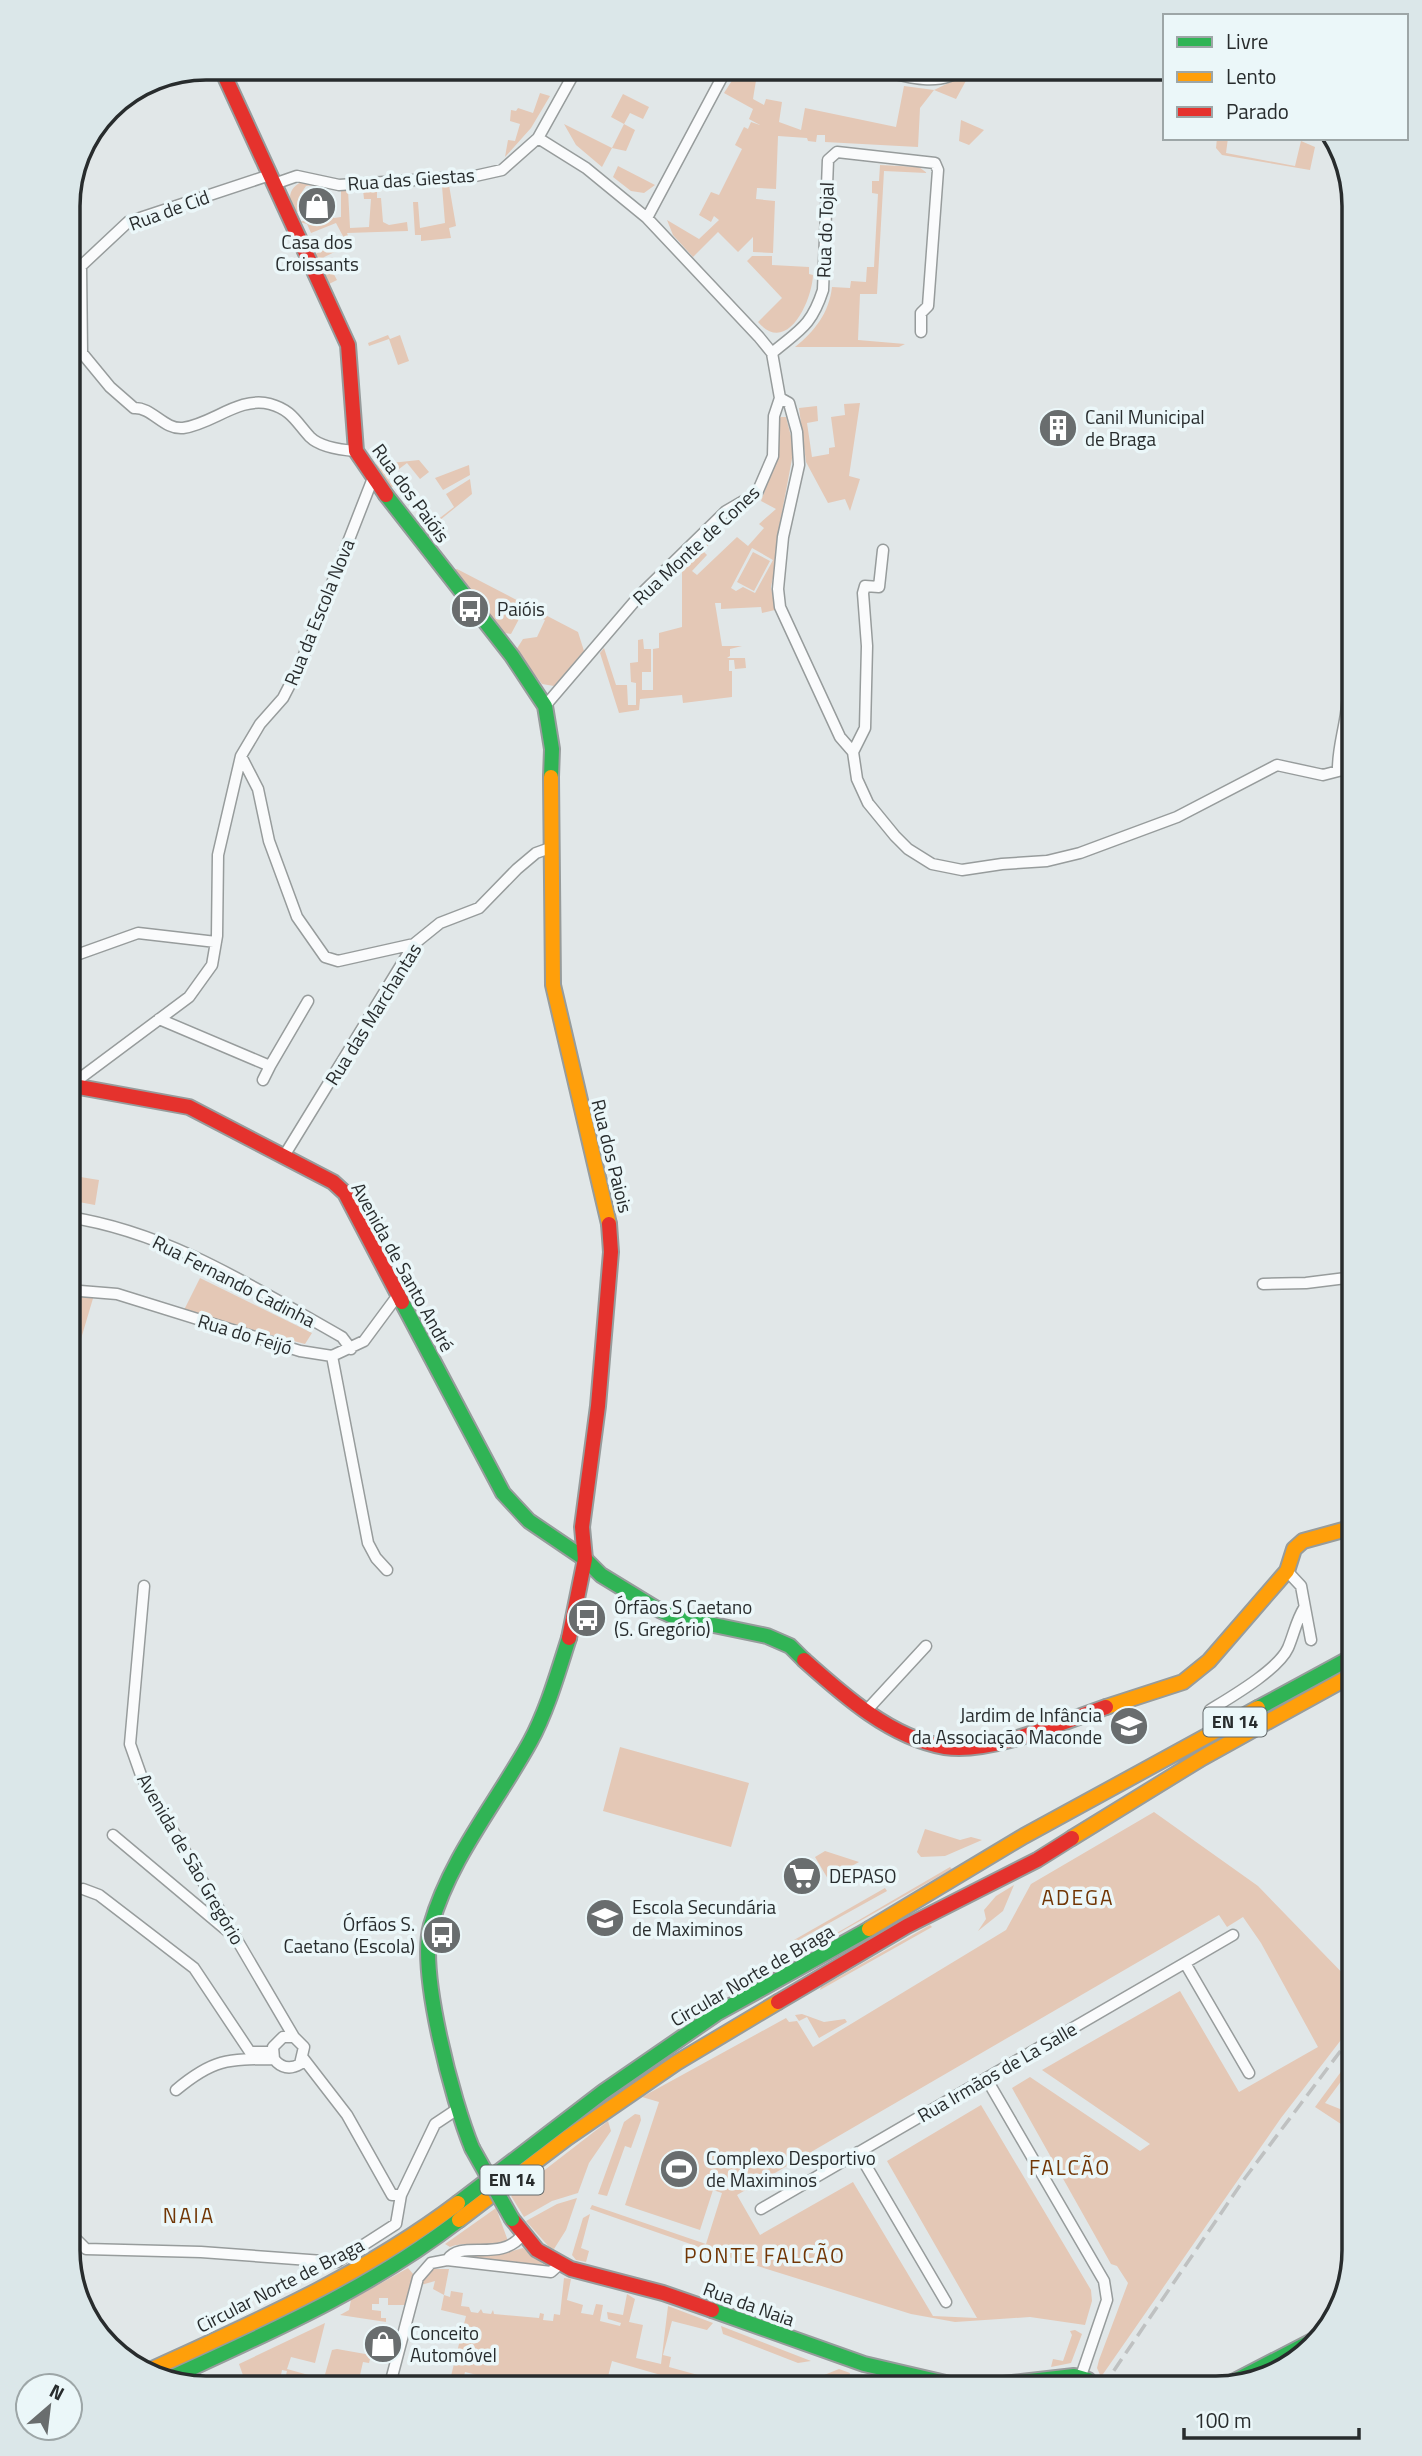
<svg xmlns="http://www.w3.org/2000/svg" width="1422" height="2456" font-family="'Titillium Web',sans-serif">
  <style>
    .green { fill: #e4c8b6; fill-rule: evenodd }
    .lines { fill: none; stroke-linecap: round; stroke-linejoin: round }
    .street-casing { stroke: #979c9c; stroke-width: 13 }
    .fast-casing { stroke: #979c9c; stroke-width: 18 }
    .slow-casing { stroke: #979c9c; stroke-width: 18 }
    .jam-casing { stroke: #979c9c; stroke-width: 18 }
    .street { stroke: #fafbfc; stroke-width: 10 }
    .fast { stroke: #30b455; stroke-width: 14 }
    .slow { stroke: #ff9f0a; stroke-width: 14 }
    .jam { stroke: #e5322d; stroke-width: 14 }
    .rail { stroke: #bfc1c1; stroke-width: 3.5; stroke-dasharray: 14 7; stroke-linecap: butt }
    .fast-bridge-casing { stroke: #979c9c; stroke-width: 18; stroke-linecap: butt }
    .fast-bridge { stroke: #30b455; stroke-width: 14 }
    .labels { text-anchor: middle; stroke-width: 7; stroke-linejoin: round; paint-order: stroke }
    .shield { fill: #ebf7f9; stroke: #62696a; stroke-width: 2 }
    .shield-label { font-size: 18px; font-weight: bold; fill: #282c2d }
    .street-label { font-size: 19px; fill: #282c2d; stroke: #ebf7f9 }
    .poi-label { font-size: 19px; fill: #282c2d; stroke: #ebf7f9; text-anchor: start }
    .neighbourhood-label { font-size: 21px; letter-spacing: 2px; fill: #713605; stroke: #ebf7f9 }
    .rim { fill: none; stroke: #282c2d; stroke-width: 3.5 }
  </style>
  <rect width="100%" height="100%" fill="#e1e7e8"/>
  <path class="green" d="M740,68H758L753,99L764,105L766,99L782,102L779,122L801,130L805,108L896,127L904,86L934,90L965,75L968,77L956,99L934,90L920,108L918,147L825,142V135H817L816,142L808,141L807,138L778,136L776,189L757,188L756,199L775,201L773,253L753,252V237L738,252L718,232L693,257L673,235L667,220L699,239L719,220L714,216L711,222L699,215L711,192L719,195L742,149L735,145L744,127L748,129L751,122L760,125L749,119L753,109L724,93Z
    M540,93L550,96L531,128L505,157L508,140L515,141L520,124L510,121L511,110L516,111L518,108L533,113Z
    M623,94L649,107L643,119L630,113L624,124L635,130L626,151L612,148L602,167L576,145L564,124L612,148L624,124L611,117Z
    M961,120L984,130L969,145L959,141Z
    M1217,138H1228L1226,153L1295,166L1301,141L1315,147L1310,170L1222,155L1216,148Z
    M880,165L919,167L927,173L884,171L877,294H860L858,340L905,344L899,347H795C815,331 829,313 832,287L850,288L851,281L866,282L867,267H874L878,194L872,193V181H879Z
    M618,166L655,185L644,193L631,191L613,177Z
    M305,181L325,188L327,193L317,197L315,185L306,186L300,195L304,210L297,212C285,201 289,185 305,181Z
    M449,185L456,226L449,228L451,238L421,241V235H415L413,202H418L420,228L445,223L442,186Z
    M377,189V198H381L383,222L389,225L407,222L408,231L347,233L351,244L316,261L313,255L345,240L336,223L311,233L307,224L299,222L332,213L334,218L341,217V190H348L350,228L369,227L371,199H364L363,190Z
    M752,256H772V265L809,267V274L813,275C812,301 787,356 758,322L782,298L747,261Z
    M344,258L348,262L331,269L337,280L327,285L320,265Z
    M388,335L390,339L400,335L409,361L398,365L389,339L369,346L368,343Z
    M860,403L849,476L860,479L850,511L845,499L828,503L806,462L799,408L817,406L818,421L807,423L812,457L829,454V448L835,447L831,417L845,415L844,404Z
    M778,417H786L794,448L777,539L776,563L771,587L775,610L762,613L761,607L721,609V603H715L722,646H742L730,649V656L727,658H745L746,668L735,669L734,660H729V671H732V697L683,703L682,695L640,699L639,710L619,713L600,653L604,648L616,685H627L628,705H636V683L631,682L630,663L638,662V640L643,639L644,649H651V672H642V690H653V649L659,648V633L682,627V563L706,539L710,543L703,551L707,555L692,571L697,575L737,537L748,546L764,528L759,524L776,509L761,501L777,458ZM752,548L773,560L755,593L743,587L736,591L731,588Z
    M419,460L429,472L420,479L407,463L387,478L393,486L390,489L372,465Z
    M469,465L470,475L443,490L435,478Z
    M470,479L472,494L429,529L434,536L430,540L423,531L454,507L446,494Z
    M753,552L770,561L754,591L737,582Z
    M457,569L578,632L584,651L554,686L542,684L516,650L523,639L537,637L545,620L517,603L511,615L519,619L511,634L504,633L453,570Z
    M68,1175L99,1180L95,1205L68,1200Z
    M200,1278L312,1333L305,1344L183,1312Z
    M68,1294L94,1295L78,1349L68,1346Z
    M620,1747L749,1783L731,1847L603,1811Z
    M1154,1812L1258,1886L1354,1985V2023L1281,2118L1101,2377L1097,2368L1099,2360L1128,2283L1117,2266L1111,2264L1012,2088L1030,2077L1140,2151L1150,2144L1042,2070L1180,1991L1239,2092L1318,2047L1261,1943L1243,1917L1227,1927L1219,1915L737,2195L760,2235L853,2182L933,2316L977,2318L887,2161L981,2105L1091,2290L1092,2301L1085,2325L1030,2317L955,2322L911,2314L719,2254L590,2209L592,2205L706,2244L722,2193L713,2190L700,2230L625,2205L659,2102L642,2097L786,2018L789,2022L797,2021L813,2047L1006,1930L1031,1884Z
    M925,1829L960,1840L971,1837L982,1840L945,1856L921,1857L917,1852Z
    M825,1851L859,1862L828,1879L815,1857Z
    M950,1867L952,1869L775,1969Z
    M1014,1885L1003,1911L978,1931L986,1919L984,1910L996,1896Z
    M885,1888L887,1891L786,1947L787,1944Z
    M930,1925L932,1927L820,1990L821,1987Z
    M802,2014L824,2022L845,2019L847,2022L819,2038L807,2017L799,2021L795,2015Z
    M1343,2069L1348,2072L1325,2103L1350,2113L1344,2126L1315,2107Z
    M635,2114L640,2115L641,2120L631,2148L625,2146L607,2196L598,2194L624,2122Z
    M608,2121L611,2131L589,2163L578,2193L552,2201L524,2217L511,2196Z
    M577,2198L566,2230L554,2249L550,2248L526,2221L557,2204Z
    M496,2208L508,2241C489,2250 468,2240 450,2247L445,2244Z
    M590,2214L581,2248L589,2251L586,2262L576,2260L572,2255L583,2218Z
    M523,2248L547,2267L462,2257L465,2254H502Z
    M408,2268L414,2275L406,2305H388V2298H379V2304H372V2310L381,2311V2318H386V2322L340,2315L349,2310L351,2300Z
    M429,2269H449L444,2295L433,2289L435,2281L421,2285Z
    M564,2278L571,2279L567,2300L583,2305L581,2313L593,2315L596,2304L603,2305L600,2321L620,2326L621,2323L608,2319L607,2312L623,2315L627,2294L635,2299L629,2322L643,2325L636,2358L661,2364L668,2306L713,2323L707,2330L672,2321L663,2355L671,2357L669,2367L734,2385L735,2388H706L612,2361L605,2388H529L465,2372L461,2388H448L466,2316L441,2310L444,2295L450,2297L451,2291L463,2293L461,2306L469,2307L471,2312L478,2313L481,2309L483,2313L491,2314L493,2310L494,2314L539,2318L540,2313L544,2314L543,2320L553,2321L554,2314L560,2315Z
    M325,2323L315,2363L291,2357L287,2369L312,2376L311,2381L286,2375L287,2371L282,2370L280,2380L263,2376L260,2387L230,2385L244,2378L239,2364Z
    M721,2326L811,2361L798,2363L723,2334Z
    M1075,2330L1082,2334L1071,2363L1051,2367L1053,2359L1063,2361L1072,2335L1070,2331Z
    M337,2349L371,2355L369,2363L363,2362L358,2384L361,2388L322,2385L332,2350Z
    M839,2369L850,2373L847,2388H792Z"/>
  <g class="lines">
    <g class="street-casing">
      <path id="street" d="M870,68C899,74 939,90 963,68
        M538,138L586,168L647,218L759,337L772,353L780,398L774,416L773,456L757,493L726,511L640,595L545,706
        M274,184L297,176L339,185L475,176L502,170L538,138L577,68
        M647,218L727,68
        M69,262L81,266
        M81,266L82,353L110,387L134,408C152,407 164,430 183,428C213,424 239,396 270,404C292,410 296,422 310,437C320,447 342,450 356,451
        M81,266L128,222L270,175
        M772,353C799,330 811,327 823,290L828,160L837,152L935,163L938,170L928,306L921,313V332
        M780,398L789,403L797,432L799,465L783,537L778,589L780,607L840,737L853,752L857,779L868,803L895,836L908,849L932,864L962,870L1002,864L1047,861L1080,853L1177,817L1277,765L1323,775L1354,767
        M853,752L865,728L867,646L863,593L865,586L879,587L883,550
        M241,756L258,789L269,841L297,917L325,957L338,961L414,944
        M1338,769C1338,751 1342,738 1345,720C1349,700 1347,680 1354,660
        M68,958L138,933L216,942
        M159,1019L270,1066L308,1001
        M263,1080L270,1066
        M71,1085L189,997L212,965L217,936L218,855L241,756L260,724L283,698L300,665L373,478
        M284,1156L414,944L440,923L479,908L517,869L536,853L550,848
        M68,1217C168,1232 255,1288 342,1337L351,1349
        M1263,1284L1306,1283L1354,1277
        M68,1290L117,1294L300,1351L332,1356L364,1341L398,1295
        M332,1356L368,1543L376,1558L387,1570
        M1287,1571L1301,1586L1311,1640
        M144,1586L130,1744L142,1778L294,2037L304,2047L300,2064C290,2070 281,2068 274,2059L273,2047L283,2037H294
        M1210,1710C1231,1697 1278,1670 1288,1648C1294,1634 1296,1621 1304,1608
        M866,1711L926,1646
        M113,1835L231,1934
        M83,1889L99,1895L194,1968L250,2052H273
        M68,1928L71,1929
        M1185,1963L1249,2073
        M303,2058L347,2115L392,2195H401
        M986,2078L1104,2281L1107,2300L1081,2376
        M176,2090C213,2059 227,2059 274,2059
        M858,2152L946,2302
        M761,2209L1233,1935
        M68,2231L86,2249L201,2252L337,2262L396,2224L401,2195L435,2124L456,2110
        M447,2260C462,2238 501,2264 523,2234
        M389,2388L418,2278L431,2263L447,2260L551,2272L560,2264"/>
    </g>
    <g class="fast-casing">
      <path id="fast" d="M386,495L512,656L545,706L552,749L551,777
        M402,1302L503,1493L529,1521L585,1559L601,1575L655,1608L675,1617L767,1636L790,1646L804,1660
        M1258,1708L1354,1656
        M472,2148C453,2102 418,1972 431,1925C450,1858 497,1802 530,1742C547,1711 558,1672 569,1638
        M458,2203L603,2092L716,2014L869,1929
        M712,2310L864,2364L967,2388L1074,2376L1088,2380L1095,2388
        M170,2378C270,2332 371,2288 459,2220
        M1227,2385L1316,2339"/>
    </g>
    <g class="slow-casing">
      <path id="slow" d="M551,777L553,985L609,1224
        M1106,1707L1183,1682L1209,1661L1287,1571L1294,1549L1303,1541L1354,1527
        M1072,1838L1202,1758L1354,1674
        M869,1929L1024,1836L1258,1708
        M459,2220L567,2138L676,2063L778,2002
        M148,2371C255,2322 363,2275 458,2203"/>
    </g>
    <g class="jam-casing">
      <path id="jam" d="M221,68L348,345L356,451L386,495
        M68,1085L189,1107L333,1182L345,1193L402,1302
        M569,1638L585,1559L582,1527L598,1406L611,1252L609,1224
        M804,1660C843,1695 891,1738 945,1747C992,1754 1062,1722 1106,1707
        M778,2002L907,1926L1037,1860L1072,1838
        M512,2219L537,2250L571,2269L663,2293L712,2310"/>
    </g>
    <use href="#street" class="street"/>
    <use href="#fast" class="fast"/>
    <use href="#slow" class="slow"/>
    <use href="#jam" class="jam"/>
    <path class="rail" d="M1102,2388L1245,2178L1354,2033"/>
    <g class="fast-bridge-casing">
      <path id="fast-bridge" d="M472,2148L512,2219"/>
    </g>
    <use href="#fast-bridge" class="fast-bridge"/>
  </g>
  <defs>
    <g id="shop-disc" transform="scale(2.0125)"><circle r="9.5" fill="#696d6e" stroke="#ebf7f9"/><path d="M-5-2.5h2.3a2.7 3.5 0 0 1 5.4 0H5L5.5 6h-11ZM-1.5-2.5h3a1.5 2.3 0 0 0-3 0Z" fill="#fff"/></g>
    <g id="building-disc" transform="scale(2.0125)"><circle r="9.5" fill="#696d6e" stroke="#ebf7f9"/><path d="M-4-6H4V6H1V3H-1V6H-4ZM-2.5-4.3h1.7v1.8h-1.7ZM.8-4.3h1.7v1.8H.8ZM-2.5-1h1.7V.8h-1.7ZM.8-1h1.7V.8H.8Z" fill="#fff"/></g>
    <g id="bus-disc" transform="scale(2.0125)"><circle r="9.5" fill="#696d6e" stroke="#ebf7f9"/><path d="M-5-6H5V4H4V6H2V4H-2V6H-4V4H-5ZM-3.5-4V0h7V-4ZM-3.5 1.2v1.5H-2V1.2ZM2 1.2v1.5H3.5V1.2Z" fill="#fff"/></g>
    <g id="school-disc" transform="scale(2.0125)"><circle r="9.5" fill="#696d6e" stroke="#ebf7f9"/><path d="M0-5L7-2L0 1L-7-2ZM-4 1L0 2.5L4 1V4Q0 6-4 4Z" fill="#fff"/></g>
    <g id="supermarket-disc" transform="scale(2.0125)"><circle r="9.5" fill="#696d6e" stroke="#ebf7f9"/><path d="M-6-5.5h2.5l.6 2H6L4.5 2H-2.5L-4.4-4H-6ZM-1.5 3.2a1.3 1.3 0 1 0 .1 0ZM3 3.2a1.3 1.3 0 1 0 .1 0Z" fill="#fff"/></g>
    <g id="stadium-disc" transform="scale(2.0125)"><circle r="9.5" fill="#696d6e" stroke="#ebf7f9"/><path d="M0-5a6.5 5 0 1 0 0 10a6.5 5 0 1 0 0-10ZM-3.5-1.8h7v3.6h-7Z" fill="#fff"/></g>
  </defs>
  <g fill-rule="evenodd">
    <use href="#shop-disc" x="317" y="206"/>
    <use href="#building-disc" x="1058" y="428"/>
    <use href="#bus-disc" x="470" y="609"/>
    <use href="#bus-disc" x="587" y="1618"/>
    <use href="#school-disc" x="1129" y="1726"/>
    <use href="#supermarket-disc" x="802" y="1876"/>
    <use href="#school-disc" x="605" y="1918"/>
    <use href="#bus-disc" x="442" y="1935"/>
    <use href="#stadium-disc" x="679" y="2169"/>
    <use href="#shop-disc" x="383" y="2344"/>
  </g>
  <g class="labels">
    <g class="shield">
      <rect x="1203.5" y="1707.5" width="63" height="29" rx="5"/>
      <rect x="480.5" y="2165.5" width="63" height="29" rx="5"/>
    </g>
    <g class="shield-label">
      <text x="1235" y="1728">EN 14</text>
      <text x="512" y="2186">EN 14</text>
    </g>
    <g class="street-label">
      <text transform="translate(411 179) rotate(-4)" y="7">Rua das Giestas</text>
      <text transform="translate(169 210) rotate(-20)" y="7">Rua de Cid</text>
      <text transform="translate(825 230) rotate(-88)" y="7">Rua do Tojal</text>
      <text transform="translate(411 493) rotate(54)" y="7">Rua dos Paióis</text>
      <text transform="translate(696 545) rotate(-43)" y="7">Rua Monte de Cones</text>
      <text transform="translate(319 612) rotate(-68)" y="7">Rua da Escola Nova</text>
      <text transform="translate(373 1014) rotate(-58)" y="7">Rua das Marchantas</text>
      <text transform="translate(612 1156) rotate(76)" y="7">Rua dos Paiois</text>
      <text transform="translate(403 1267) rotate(61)" y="7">Avenida de Santo André</text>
      <text transform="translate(234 1281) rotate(27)" y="7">Rua Fernando Cadinha</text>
      <text transform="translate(245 1334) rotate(17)" y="7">Rua do Feijó</text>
      <text transform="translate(191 1859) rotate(60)" y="7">Avenida de São Gregório</text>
      <text transform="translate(752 1975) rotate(-30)" y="7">Circular Norte de Braga</text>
      <text transform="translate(997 2072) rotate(-30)" y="7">Rua Irmãos de La Salle</text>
      <text transform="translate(280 2285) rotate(-27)" y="7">Circular Norte de Braga</text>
      <text transform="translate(749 2304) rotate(20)" y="7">Rua da Naia</text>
    </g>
    <g class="poi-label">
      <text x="317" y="249" text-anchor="middle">Casa dos<tspan x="317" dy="22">Croissants</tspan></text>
      <text x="1085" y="424">Canil Municipal<tspan x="1085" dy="22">de Braga</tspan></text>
      <text x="497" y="616">Paióis</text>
      <text x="614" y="1614">Órfãos S Caetano<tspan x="614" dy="22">(S. Gregório)</tspan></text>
      <text x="1102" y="1722" text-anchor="end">Jardim de Infância<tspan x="1102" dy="22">da Associação Maconde</tspan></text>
      <text x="829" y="1883">DEPASO</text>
      <text x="632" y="1914">Escola Secundária<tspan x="632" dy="22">de Maximinos</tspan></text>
      <text x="415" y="1931" text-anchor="end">Órfãos S.<tspan x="415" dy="22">Caetano (Escola)</tspan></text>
      <text x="706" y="2165">Complexo Desportivo<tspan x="706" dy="22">de Maximinos</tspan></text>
      <text x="410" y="2340">Conceito<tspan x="410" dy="22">Automóvel</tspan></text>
    </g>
    <g class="neighbourhood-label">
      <text x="1078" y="1905">ADEGA</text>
      <text x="1070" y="2175">FALCÃO</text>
      <text x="189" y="2223">NAIA</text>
      <text x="765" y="2263">PONTE FALCÃO</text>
    </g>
  </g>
  <path d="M0 0H1422V2456H0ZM206 80H1216A126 126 0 0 1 1342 206V2250A126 126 0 0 1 1216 2376H206A126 126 0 0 1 80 2250V206A126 126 0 0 1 206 80Z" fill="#dbe7e9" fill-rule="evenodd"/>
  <path class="rim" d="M206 80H1216A126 126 0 0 1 1342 206V2250A126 126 0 0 1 1216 2376H206A126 126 0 0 1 80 2250V206A126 126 0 0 1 206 80Z"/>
  <rect x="1163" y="14" width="245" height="126" fill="#ebf7f9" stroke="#9da6a7" stroke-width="2"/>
  <rect x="1177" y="37" width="35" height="10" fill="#30b455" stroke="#9da6a7" stroke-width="2"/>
  <text x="1226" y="49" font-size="21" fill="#282c2d">Livre</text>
  <rect x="1177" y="72" width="35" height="10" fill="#ff9f0a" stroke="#9da6a7" stroke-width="2"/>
  <text x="1226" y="84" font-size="21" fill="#282c2d">Lento</text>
  <rect x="1177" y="107" width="35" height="10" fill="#e5322d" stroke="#9da6a7" stroke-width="2"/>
  <text x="1226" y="119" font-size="21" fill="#282c2d">Parado</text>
  <g transform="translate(49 2407) rotate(28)"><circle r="33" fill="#ebf7f9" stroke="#9da6a7" stroke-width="2"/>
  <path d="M0-5L12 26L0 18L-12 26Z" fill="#696d6e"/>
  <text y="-10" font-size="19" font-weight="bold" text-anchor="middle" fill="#282c2d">N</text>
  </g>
  <path d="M1184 2428v10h175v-10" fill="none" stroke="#282c2d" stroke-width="3.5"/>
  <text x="1194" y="2428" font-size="21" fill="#282c2d" stroke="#ebf7f9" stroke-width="5" paint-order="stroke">100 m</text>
</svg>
